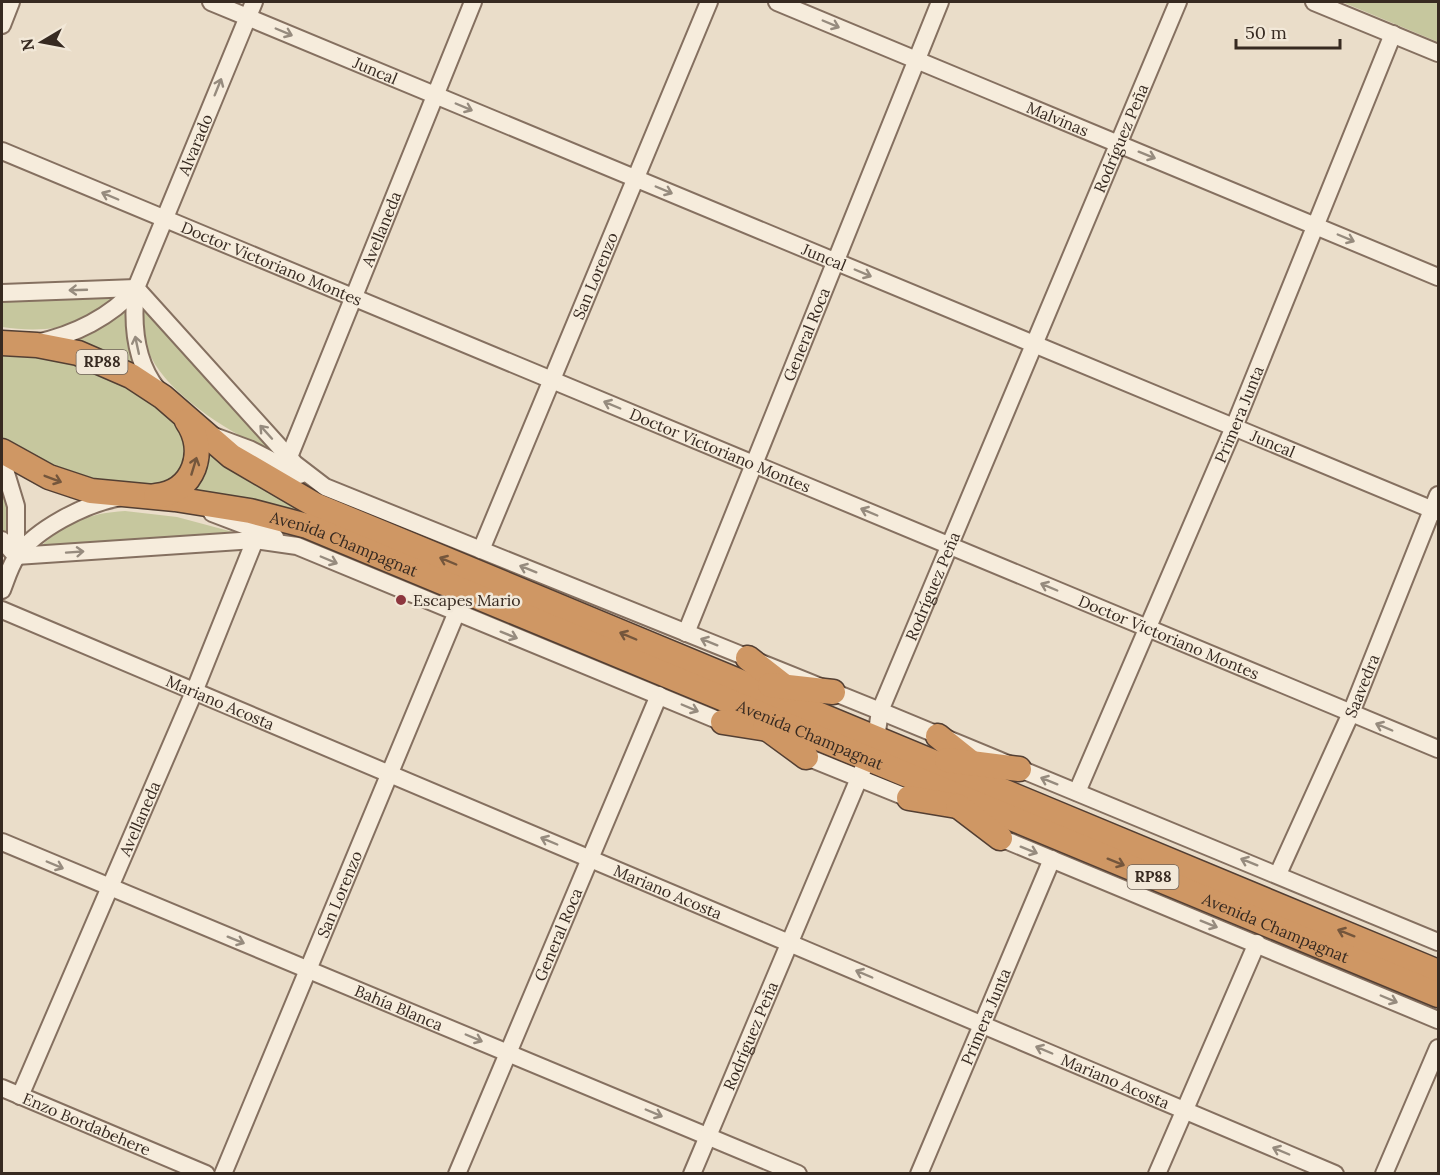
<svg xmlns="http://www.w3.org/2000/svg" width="1440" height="1175" font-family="Lora,serif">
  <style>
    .green { fill: #c6c79e }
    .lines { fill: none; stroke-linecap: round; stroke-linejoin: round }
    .minor-casing { stroke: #857060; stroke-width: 20 }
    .highway-casing { stroke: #533f33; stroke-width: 27 }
    .minor { stroke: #f6ecdc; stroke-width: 16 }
    .highway { stroke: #cf9764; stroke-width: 24 }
    .oneway { stroke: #968b7e }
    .oneway2 { stroke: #74563c }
    .poi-dot { fill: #8d363e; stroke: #f2e8d8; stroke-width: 2 }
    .labels { text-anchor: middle; stroke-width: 5; stroke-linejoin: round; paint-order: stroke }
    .shield { fill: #f2e8d8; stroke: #6f6358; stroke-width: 1.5 }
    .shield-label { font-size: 15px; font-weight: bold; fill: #372a21 }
    .street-label { font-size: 16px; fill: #372a21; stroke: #f2e8d8 }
    .poi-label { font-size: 16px; fill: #372a21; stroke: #f2e8d8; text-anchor: start }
  </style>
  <rect width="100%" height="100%" fill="#eaddc9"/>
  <path class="green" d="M1342,2H1438V42Z
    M116,295C89,330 42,333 2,327V301Z
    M131,299L136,367L61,342Z
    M143,304L277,454C236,437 164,394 148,350C143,335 142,320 143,304Z
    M14,355L51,358L99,370L164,411L183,434L188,457L179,475L161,484L132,486L70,476L10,445L2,438V356Z
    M208,448L860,740L190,494Z
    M2,485L9,513V539L2,530Z
    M125,511L177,517L248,536L39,548C65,523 89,513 125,511Z"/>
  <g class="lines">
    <g class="minor-casing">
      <g id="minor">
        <path id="s1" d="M211,2L1438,512"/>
        <path id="s2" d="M777,2L1438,277"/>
        <path d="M1314,2L1438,53"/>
        <path d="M2,25L11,2"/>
        <path id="s3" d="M2,151L1438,749"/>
        <path d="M136,288L295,464L325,487L880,711L1438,942"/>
        <path d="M2,293L136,288"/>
        <path d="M36,343C74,335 111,317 136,288"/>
        <path id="s4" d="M157,389C134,360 132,323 136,288L254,2"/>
        <path d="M214,436L249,449L300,475"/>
        <path id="s5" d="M289,457L473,2"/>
        <path d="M2,460L16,506V556"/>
        <path d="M212,513L275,537"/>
        <path d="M2,540L16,556"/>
        <path id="s6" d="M481,550L709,2"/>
        <path d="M16,556L255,540L297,546L732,726"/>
        <path d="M2,590C6,580 10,566 17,556C36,529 85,504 117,498"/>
        <path id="s7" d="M2,610L1335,1174"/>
        <path id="s8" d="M686,633L940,2"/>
        <path d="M797,753L918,802"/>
        <path id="s9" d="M1077,792L1234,427L1393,34"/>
        <path d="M991,834L1438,1020"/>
        <path id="s10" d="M2,842L798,1174"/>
        <path id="s11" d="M1278,874L1351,713L1438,495"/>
        <path id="s12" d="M2,1088L206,1174"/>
        <path id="s13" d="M20,1096L194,692L255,540"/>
        <path id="s14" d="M223,1174L456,614"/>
        <path id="s15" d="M457,1174L659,695"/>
        <path id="s16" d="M692,1174L876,738L880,711L1178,2"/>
        <path id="s17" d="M919,1174L1052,859"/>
        <path d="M1157,1174L1257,943"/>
        <path d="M1384,1174L1438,1048"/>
      </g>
    </g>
    <g class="highway-casing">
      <g id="highway">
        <path d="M2,343L37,345L78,353L131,376L163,397L231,456L315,505L1438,972"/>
        <path id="s18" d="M2,451L49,477L91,491L175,499L250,511L307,526L1438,995"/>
        <path d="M156,496C194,492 208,451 187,421"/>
        <path d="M748,658L789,690"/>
        <path d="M770,685L833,692"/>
        <path d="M723,722L774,730"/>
        <path d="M765,727L806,757"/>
        <path d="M938,736L973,764"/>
        <path d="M947,760L1019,769"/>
        <path d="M909,798L957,806"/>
        <path d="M958,806L1000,838"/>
      </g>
    </g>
    <use href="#minor" class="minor"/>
    <use href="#highway" class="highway"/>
  </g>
  <defs><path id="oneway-shaft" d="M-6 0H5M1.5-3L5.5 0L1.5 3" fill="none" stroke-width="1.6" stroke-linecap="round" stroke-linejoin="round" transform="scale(1.5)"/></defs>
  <g class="oneway">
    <use href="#oneway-shaft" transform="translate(831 24) rotate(23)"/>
    <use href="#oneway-shaft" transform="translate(284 32) rotate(23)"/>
    <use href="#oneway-shaft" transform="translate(218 87) rotate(-68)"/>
    <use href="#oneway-shaft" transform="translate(464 107) rotate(23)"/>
    <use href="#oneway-shaft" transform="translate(1147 155) rotate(22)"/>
    <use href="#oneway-shaft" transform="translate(664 190) rotate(23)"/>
    <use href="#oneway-shaft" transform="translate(110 196) rotate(-157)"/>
    <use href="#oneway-shaft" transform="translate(1346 238) rotate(23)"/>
    <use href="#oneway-shaft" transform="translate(863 273) rotate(23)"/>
    <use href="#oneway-shaft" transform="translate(78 290) rotate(178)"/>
    <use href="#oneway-shaft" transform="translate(137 345) rotate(-102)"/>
    <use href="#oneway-shaft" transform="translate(612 405) rotate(-157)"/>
    <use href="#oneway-shaft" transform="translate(266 432) rotate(-132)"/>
    <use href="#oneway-shaft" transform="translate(869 512) rotate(-157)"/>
    <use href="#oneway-shaft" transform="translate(75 552) rotate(-4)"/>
    <use href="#oneway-shaft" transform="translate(329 560) rotate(23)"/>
    <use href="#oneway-shaft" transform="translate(528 569) rotate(-158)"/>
    <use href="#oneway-shaft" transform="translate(1049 587) rotate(-157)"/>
    <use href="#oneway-shaft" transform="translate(509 635) rotate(22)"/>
    <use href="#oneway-shaft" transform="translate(709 642) rotate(-158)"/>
    <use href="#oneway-shaft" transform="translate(690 708) rotate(23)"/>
    <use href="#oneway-shaft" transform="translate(1384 727) rotate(-157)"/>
    <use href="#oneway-shaft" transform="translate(1049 781) rotate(-158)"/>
    <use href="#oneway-shaft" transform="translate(549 841) rotate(-157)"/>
    <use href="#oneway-shaft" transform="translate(1029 850) rotate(22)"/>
    <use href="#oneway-shaft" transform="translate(1249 862) rotate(-158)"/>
    <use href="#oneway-shaft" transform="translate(55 865) rotate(23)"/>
    <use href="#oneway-shaft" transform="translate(1209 924) rotate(22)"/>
    <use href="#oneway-shaft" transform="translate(236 940) rotate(22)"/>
    <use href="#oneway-shaft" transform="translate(864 974) rotate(-157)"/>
    <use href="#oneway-shaft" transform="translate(1389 999) rotate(23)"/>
    <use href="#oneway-shaft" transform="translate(474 1038) rotate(23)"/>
    <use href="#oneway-shaft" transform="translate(1044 1050) rotate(-157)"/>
    <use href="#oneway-shaft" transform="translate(654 1113) rotate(23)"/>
    <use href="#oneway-shaft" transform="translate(1281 1151) rotate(-157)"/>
  </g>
  <g class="oneway2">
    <use href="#oneway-shaft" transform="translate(194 466) rotate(-73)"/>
    <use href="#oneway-shaft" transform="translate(53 479) rotate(21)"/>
    <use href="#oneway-shaft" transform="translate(448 561) rotate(-157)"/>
    <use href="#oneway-shaft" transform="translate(628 636) rotate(-157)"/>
    <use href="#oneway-shaft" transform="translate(1116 862) rotate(22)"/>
    <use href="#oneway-shaft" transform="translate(1346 933) rotate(-158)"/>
  </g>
  <circle class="poi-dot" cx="401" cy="600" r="6"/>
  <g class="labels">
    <g class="shield">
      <rect x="76.5" y="350" width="51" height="24" rx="4.5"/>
      <rect x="1127.5" y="865" width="51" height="24" rx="4.5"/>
    </g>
    <g class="shield-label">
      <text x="102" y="367">RP88</text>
      <text x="1153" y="882">RP88</text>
    </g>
    <g class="street-label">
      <text dy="6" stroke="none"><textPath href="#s1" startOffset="178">Juncal</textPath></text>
      <text dy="6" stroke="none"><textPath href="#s2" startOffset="304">Malvinas</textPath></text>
      <text dy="6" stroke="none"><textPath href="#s16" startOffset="1122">Rodríguez Peña</textPath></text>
      <text dy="6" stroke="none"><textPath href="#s4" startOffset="261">Alvarado</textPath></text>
      <text dy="6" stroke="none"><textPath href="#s5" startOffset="246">Avellaneda</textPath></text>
      <text dy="6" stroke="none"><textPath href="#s1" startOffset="664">Juncal</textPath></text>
      <text dy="6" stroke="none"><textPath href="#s3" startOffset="292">Doctor Victoriano Montes</textPath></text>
      <text dy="6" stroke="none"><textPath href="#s6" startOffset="297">San Lorenzo</textPath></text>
      <text dy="6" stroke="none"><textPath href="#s8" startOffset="322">General Roca</textPath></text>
      <text dy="6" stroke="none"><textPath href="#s9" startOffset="411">Primera Junta</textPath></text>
      <text dy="6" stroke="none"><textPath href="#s1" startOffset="1150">Juncal</textPath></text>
      <text dy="6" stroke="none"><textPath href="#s3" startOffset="778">Doctor Victoriano Montes</textPath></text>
      <text dy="6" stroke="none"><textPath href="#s18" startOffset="358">Avenida Champagnat</textPath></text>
      <text dy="6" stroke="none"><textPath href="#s16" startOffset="636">Rodríguez Peña</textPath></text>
      <text dy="6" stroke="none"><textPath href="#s3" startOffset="1264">Doctor Victoriano Montes</textPath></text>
      <text dy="6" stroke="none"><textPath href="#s11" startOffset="206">Saavedra</textPath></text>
      <text dy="6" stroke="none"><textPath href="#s7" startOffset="237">Mariano Acosta</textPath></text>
      <text dy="6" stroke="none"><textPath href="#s18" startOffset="862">Avenida Champagnat</textPath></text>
      <text dy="6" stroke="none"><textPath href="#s13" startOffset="302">Avellaneda</textPath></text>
      <text dy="6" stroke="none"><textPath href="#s7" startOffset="723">Mariano Acosta</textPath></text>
      <text dy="6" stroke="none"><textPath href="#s14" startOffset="303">San Lorenzo</textPath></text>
      <text dy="6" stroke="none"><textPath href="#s18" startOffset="1366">Avenida Champagnat</textPath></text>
      <text dy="6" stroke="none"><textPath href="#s15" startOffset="260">General Roca</textPath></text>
      <text dy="6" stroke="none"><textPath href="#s10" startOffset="430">Bahía Blanca</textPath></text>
      <text dy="6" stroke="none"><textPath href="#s17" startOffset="171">Primera Junta</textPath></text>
      <text dy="6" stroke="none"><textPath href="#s16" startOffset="150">Rodríguez Peña</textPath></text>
      <text dy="6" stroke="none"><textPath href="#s7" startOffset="1209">Mariano Acosta</textPath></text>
      <text dy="6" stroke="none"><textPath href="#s12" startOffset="92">Enzo Bordabehere</textPath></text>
    </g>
    <g class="poi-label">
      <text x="413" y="606">Escapes Mario</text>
    </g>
  </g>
  <rect width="1440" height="1175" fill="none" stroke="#372a21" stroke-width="6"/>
  <g transform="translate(42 42) rotate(260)" stroke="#f2e8d8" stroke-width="4.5" paint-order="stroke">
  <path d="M0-4.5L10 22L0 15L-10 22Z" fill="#372a21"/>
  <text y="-9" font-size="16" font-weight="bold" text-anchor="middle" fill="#372a21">N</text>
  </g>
  <path d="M1236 39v9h104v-9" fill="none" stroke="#372a21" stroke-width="3"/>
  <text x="1245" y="39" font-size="18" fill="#372a21" stroke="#f2e8d8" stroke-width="4.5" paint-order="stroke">50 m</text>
</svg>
